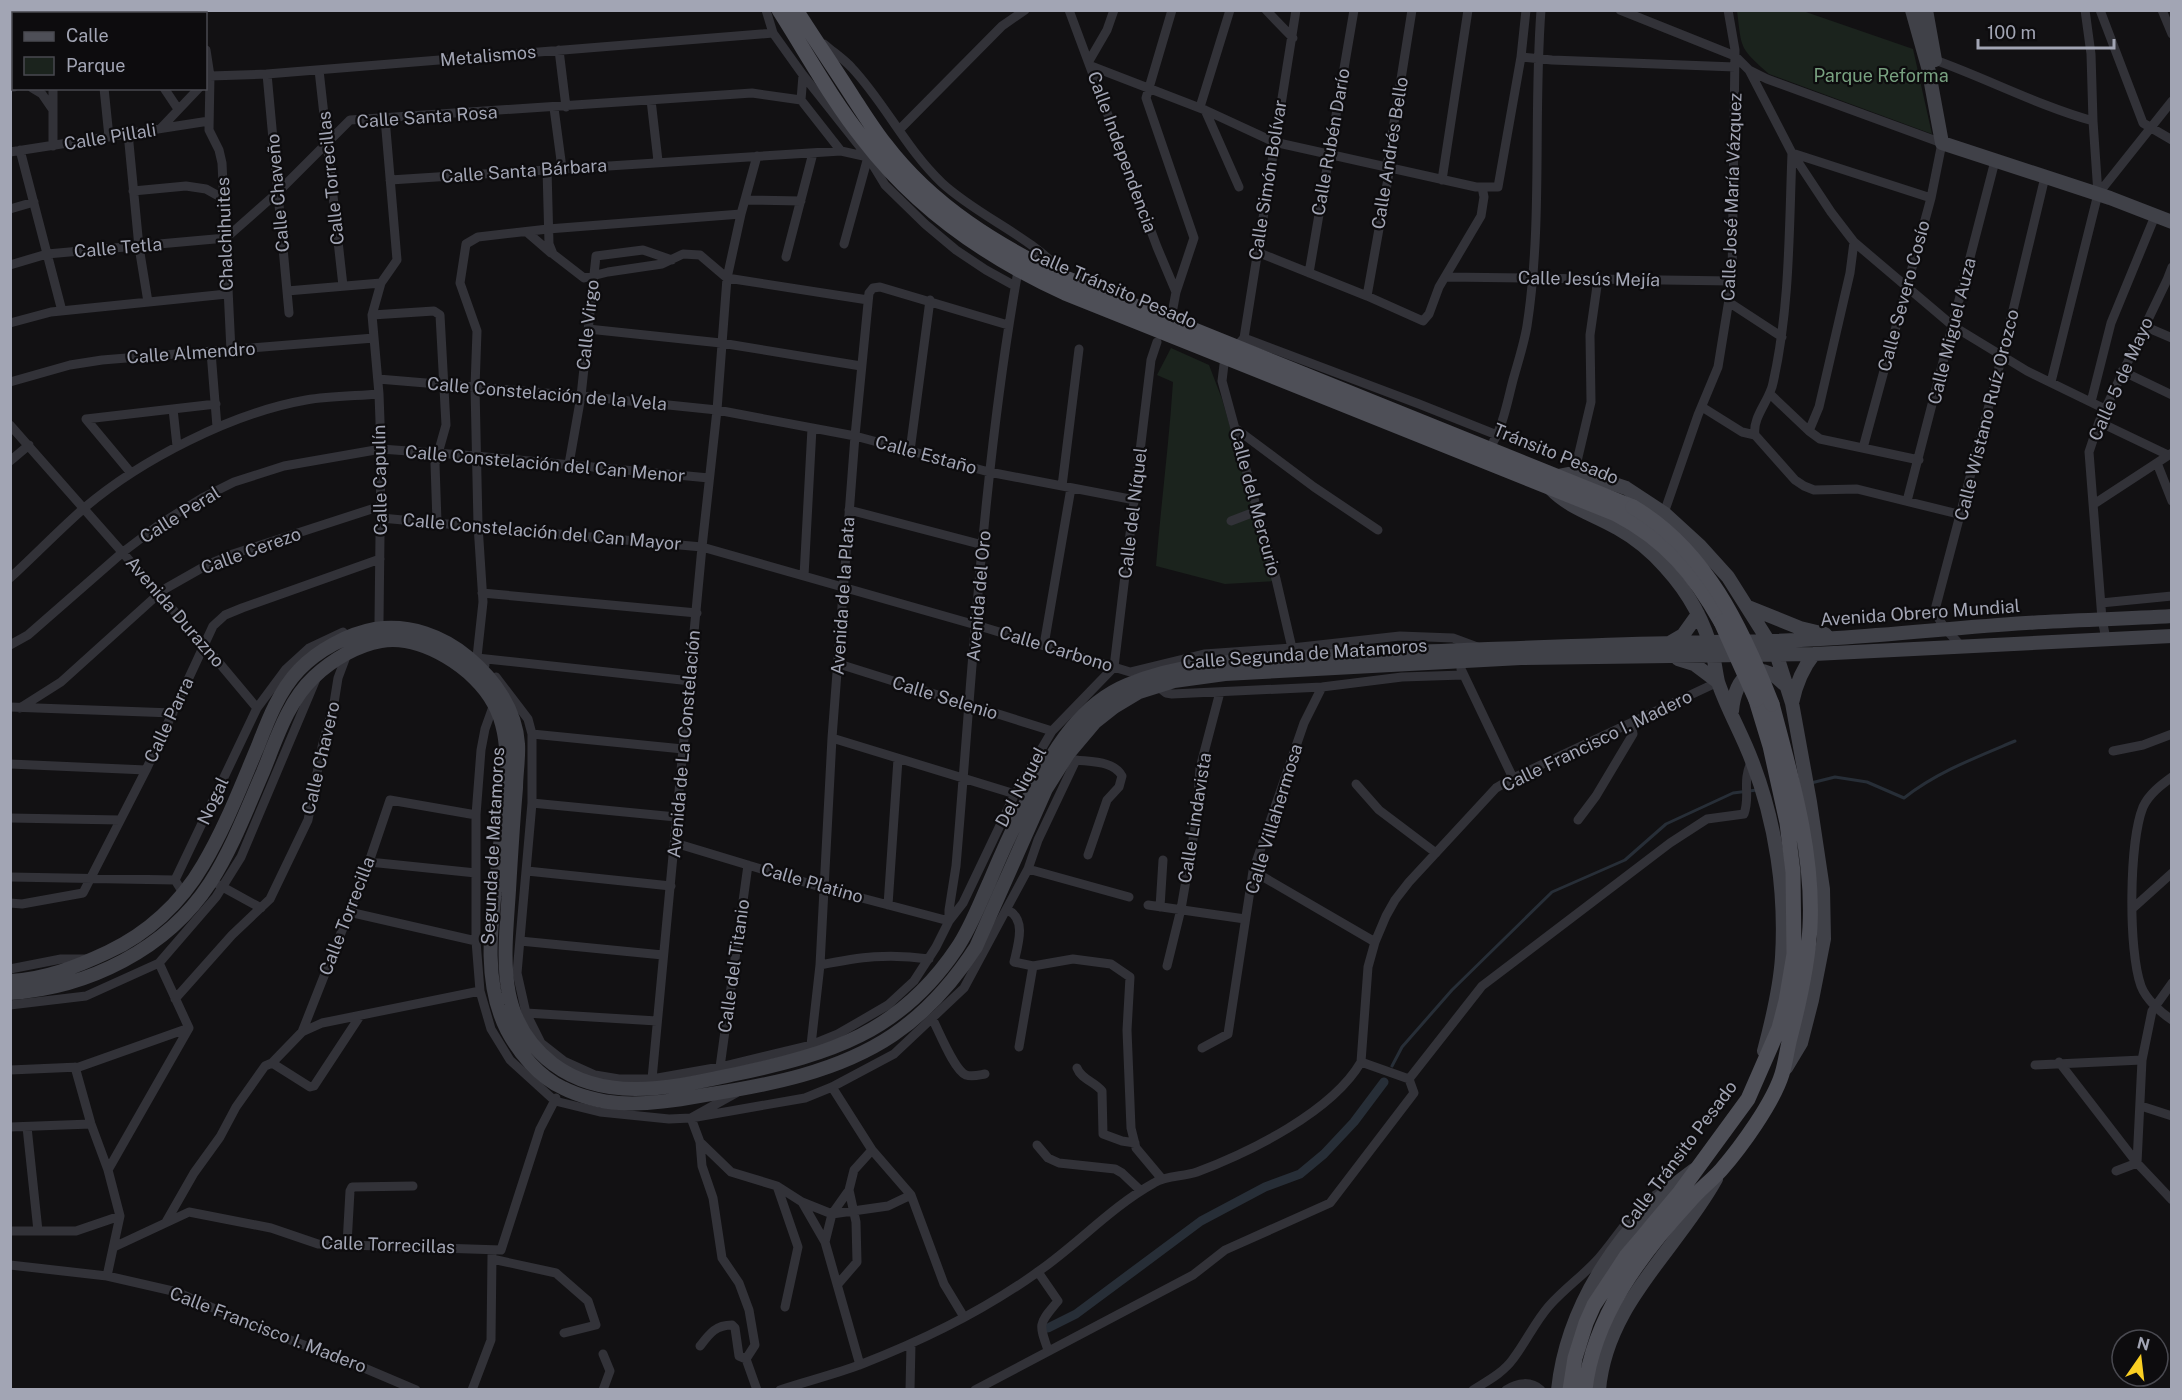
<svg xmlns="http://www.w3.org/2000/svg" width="2182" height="1400" font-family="'Public Sans',sans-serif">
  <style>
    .green { fill: #1b231d }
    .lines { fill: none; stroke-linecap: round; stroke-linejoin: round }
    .stream { stroke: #272e37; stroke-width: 3 }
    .canal { stroke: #272e37; stroke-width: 9 }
    .street { stroke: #323238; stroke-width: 9 }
    .secondary { stroke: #404148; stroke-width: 14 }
    .primary { stroke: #4e4f57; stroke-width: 15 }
    .primary-bridge { stroke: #4e4f57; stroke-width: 15 }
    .labels { text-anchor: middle; stroke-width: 4.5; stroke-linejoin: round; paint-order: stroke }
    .street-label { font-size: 18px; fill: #a2a5b4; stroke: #0d0c0e }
    .park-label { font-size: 18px; fill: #78a180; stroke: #0d0c0e }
  </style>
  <rect width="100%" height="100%" fill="#121113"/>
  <path class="green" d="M1737,11H1803L1913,49L1932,134L1769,74C1739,47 1742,50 1737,11Z
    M1171,348L1209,365L1222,399L1275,581L1225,584L1156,566C1161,504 1169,444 1173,382L1157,375Z"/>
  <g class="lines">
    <path class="stream" d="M1811,783L1835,777L1867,782L1904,798C1937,772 1977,757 2015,741
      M1392,1066L1402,1047L1452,990L1552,892L1625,860L1666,824L1733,793L1757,790"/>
    <path class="canal" d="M1048,1328L1076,1314L1201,1221L1265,1187L1300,1174L1324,1154L1354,1122L1384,1082"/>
    <path class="street" d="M766,10L773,33L803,75L868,157L885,185L925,224L956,250L986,270L1015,286
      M1069,10L1157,247L1176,292
      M1172,10L1146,98L1194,238L1176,292L1173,308
      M1266,10L1293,38
      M1620,10L1735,56L1749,70L1767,79L1942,143L1931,198L1863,448
      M2085,10L2091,54L2093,121
      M2100,10L2143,123L2172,140
      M2162,10L2172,34
      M824,44C833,52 844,59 852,68C885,103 906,149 942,183C979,217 1029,235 1063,273
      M206,50L210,76L209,130L219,150L222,163L231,351
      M559,50L566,107
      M1521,57L1552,60L1735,67
      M1089,61L1107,30L1114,10
      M10,62H14
      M1931,63L1935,60C1988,79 2039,106 2093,121L2098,194L2051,382
      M1091,66L1205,110L1274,142L1476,187H1498L1521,57L1526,10
      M319,70L343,286
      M1749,70L1792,153L1831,212L1854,242L1953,326L2027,371L2105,409
      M267,74L289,313
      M803,75L801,100L841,151
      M206,82L210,76L267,74L773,33
      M10,87H14
      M32,88L42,94L53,110
      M104,88L109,137
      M164,88L178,109
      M651,100L658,161
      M1200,107L1230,10
      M554,108L562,168
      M1205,110L1239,187
      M161,128L199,88
      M899,130L1002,26L1025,10
      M128,133L139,247L148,302
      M53,146V88
      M20,150L62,311
      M10,152L209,121
      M547,169L549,244L553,254L584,278L608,272L662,264L683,254L700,255L727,278L868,300
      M390,180L841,151L868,157L879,164
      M1442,180L1468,10
      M133,191L186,186L206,189L224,199
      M2098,194L2172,101
      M745,200L801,201
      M10,209L34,202
      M528,233L551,253
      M844,244L868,157
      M1257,252L1367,296L1423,321L1429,314L1439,287L1481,216L1484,197L1482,187
      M786,257L813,153
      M10,265L47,254L226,238L278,192L350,120L752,93L801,100
      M1309,273L1354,10
      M1446,277L1732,281
      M287,291L381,283
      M1367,296L1389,173L1387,167L1412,10
      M1730,303L1782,337
      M372,315L434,311L440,315L446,425L435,464L437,522
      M10,323L51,312L227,294
      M2144,326L2172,338
      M588,329L721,343L861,366
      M1244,338L1419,404L1497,435
      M1236,347L1244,338L1296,10
      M211,352L217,427
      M1225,356L1222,381L1276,579L1292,648
      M2122,371L2172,395
      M378,379L581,396L717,410L855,436L989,472L1135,500
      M10,382L70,365L102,360L374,338
      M1770,394L1809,431L1820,439L1919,460
      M2091,402L2111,323L2155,216
      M1702,407L1742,432L1755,435
      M173,409L177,446
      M2099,422L2168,455
      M10,425L205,646L257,708L286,669L309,648L343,632L345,638
      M1235,428L1314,487L1378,530
      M1809,431L1819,407L1850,273L1854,242
      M1755,435C1752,417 1770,400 1773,383C1790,308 1789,230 1792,153L1931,198
      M1755,435L1795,480L1804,486L1814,490L1857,489L1962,515
      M1489,449C1503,428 1507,403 1513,380C1518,362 1524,344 1527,326C1543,222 1533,116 1541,10
      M910,451L930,300
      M10,461L29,445
      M2157,463L2172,501
      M569,464L581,396L596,256L643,250L672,260
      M131,473L86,419L216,404
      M1574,474L1591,402L1590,335L1598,279
      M1062,486L1079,349
      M1907,501L1995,161
      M2094,504L2172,453
      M849,510L983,545
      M1664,513L1698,415L1718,367L1732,281L1735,50L1728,10
      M381,518L702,547L976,625L1130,672L1204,654L1292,648L1400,636L1453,638L1480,648
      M1231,521L1257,511
      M804,576L812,428
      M10,578C35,555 58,531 83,509C140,460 232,413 306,400C330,396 355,396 379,394
      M482,593L697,613
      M2101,603L2172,596
      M379,622L381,449L379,394L372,315L381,283L397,260L385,118
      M2106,639L2102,619L2089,452L2099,422L2167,280L2172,267
      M10,645L28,635L123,552L160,524L202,498L234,482L284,466L381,449L476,456L709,478
      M1044,645L1071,488
      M1960,645C1951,634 1935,621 1936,606L2002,356L2045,177
      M477,658L691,681
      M839,664L1052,731
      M485,665L477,657L483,602L478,525L475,387L477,331L460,283L466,244L478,237L548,229L741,214
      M1461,669L1513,778
      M496,677L528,719L532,734V803L517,973L526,1013L541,1043L564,1061L595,1075L619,1079H652L720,1067L811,1045L838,1034L888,1005L914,981L936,947L949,921L963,903L1015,794L1052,731L1114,667L1151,360L1157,342
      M1156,685L1166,693L1172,694L1322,687L1402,677L1463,675
      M494,704L485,729L481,750L476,815V941L480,991L491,1029L510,1060L555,1101L600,1112L669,1119L691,1118L805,1098L832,1087L894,1054L964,988L1028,869L1038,840L1076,760C1092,762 1114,761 1122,776L1119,787L1107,800L1088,855
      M10,707L173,713
      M20,708L61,682L163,590L207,565L233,554L381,506
      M532,734L683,749
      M832,738L1015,794
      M2113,751L2143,745L2172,734
      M10,764L146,770
      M2172,777C2161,785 2149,794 2143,807C2129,842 2128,950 2141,986C2146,999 2160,1012 2172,1020
      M1356,784L1379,810L1436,853
      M532,803L676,817
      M476,815L390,800L369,862L302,1032L322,1023L480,991
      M10,818L120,820
      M1578,820L1596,796L1633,734L1631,724
      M675,843L824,888L949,921
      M369,862L476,873
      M1028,869L1129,897
      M527,871L671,886
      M1253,871L1375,942
      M10,877L175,880
      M219,885L261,908
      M183,893L175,880L257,708
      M10,903L22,904L83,893L146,770L213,626L225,615L242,608L380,559
      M888,905L898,759
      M1148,905L1245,919
      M1160,907L1163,860
      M2132,909L2172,873
      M1007,910C1027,918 1018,945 1014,962L1033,966L1019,1047
      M349,912L476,941
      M949,921V910L956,866C973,667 983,467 1018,271
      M520,941L663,955
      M159,963L189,1028
      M820,965C860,957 888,953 929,959
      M1033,966L1073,959L1111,964L1130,977L1127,1030L1131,1128L1136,1148L1162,1179
      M1167,966L1181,909L1196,822L1200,768L1220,692
      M10,969L61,959H88
      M175,999L232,935L270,899L308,820L322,747L334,703L338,678L347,654
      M10,1005L86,996L159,963L216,897L241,857L316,679
      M526,1013L657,1021
      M932,1018C939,1031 954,1070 966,1075C972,1077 979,1075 985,1074
      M811,1045L820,965L832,738L855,436L869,293L873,288L880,287L1008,325
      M1202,1048L1228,1034L1253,871L1304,723L1322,687
      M1361,1062L1409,1079
      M2059,1062L2137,1163L2172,1200
      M272,1063L310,1087L314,1086L360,1016
      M2035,1065L2142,1060
      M75,1067L91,1124L108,1170L120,1216L107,1276
      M720,1067L748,865
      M1077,1068C1081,1079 1095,1082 1102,1091L1103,1134L1122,1141L1135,1143
      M10,1070L79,1067L189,1028
      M652,1079L702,547L717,410L727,278L741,214L757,156
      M832,1087L872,1150L911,1195L944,1284L964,1317
      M2141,1106L2172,1116
      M10,1127L91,1124
      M27,1127L38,1231
      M700,1142L731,1172L777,1186L802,1202L825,1242L860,1365
      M1037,1145L1048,1158L1059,1163L1115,1169L1122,1173L1141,1191
      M108,1170L189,1028
      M2116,1171L2137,1163L2142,1060L2152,1011L2172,983
      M777,1186L798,1247L785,1307
      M802,1202L832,1214L888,1206L911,1195
      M166,1222L194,1173L220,1137L236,1107L265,1066L272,1063L302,1032
      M10,1231H76L120,1216
      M825,1242L832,1214L849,1190
      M347,1244L350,1191L352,1187L413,1186
      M114,1247L189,1212L271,1228L318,1244L501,1250L540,1129L556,1098
      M492,1259L556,1273L588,1301L596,1325L564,1333
      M10,1265L107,1276L177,1292L265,1331L343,1359L416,1390
      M1038,1272L1058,1301C1039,1324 1038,1322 1048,1350
      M838,1284L857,1262L856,1222L849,1190L854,1170L872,1150
      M700,1346C710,1333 716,1325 732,1325L735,1328L739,1356L746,1359L755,1345L749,1310L739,1283L722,1258L713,1198L702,1166L700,1142L691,1118L736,1093
      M603,1354L610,1371L603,1390
      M746,1359L757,1390
      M472,1390L491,1340L492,1255
      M780,1390C807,1381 836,1374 862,1364C924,1340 985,1310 1039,1271C1079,1243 1111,1207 1154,1183C1167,1175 1183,1177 1197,1172C1250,1152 1332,1112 1361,1062L1368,967L1375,942L1386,916L1395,900L1409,882L1496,788L1513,778L1718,682
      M910,1390L911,1344
      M975,1390L1193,1275L1225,1250L1330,1203L1414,1093L1409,1079L1482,986L1670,843L1707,819L1744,814C1751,794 1741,783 1752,760
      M1473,1390C1487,1381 1503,1373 1513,1359C1526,1342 1535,1322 1549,1306C1565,1288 1584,1275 1599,1258C1620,1234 1634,1206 1662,1191
      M1506,1390C1518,1382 1531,1381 1541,1390"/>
    <path class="secondary" d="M1912,10L1928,67L1942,143L2110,198L2172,222
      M1926,10L1935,60
      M1558,476L1568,474L1596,478L1626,488L1664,513L1700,546L1728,577L1776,653L1792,703L1810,802L1823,889L1824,939L1812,1000L1801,1043L1786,1068
      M1551,489C1569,508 1595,515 1617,528C1635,538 1652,552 1666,568C1688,592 1705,623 1713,655C1715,664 1716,673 1718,682C1727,709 1742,734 1752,761C1776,823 1786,892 1782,957C1780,989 1772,1021 1764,1051
      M1748,607L1800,628L1825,634
      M1671,642L1683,635L1698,614
      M1678,659L1694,664L1718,682
      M1792,703C1796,684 1802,669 1814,654
      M1732,711C1735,678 1755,655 1784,684
      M10,981C46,979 76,967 108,952C147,934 181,903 203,865C225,828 241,786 258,746C268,720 279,691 299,670C318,650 348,634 375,629C410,624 443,636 469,658C495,680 516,710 518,744C519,758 516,774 516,788C513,822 511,856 509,890C505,955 494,1019 553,1064C577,1082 606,1089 635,1089C669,1089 703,1081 736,1074C830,1054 900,1033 957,948C970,929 979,905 989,883C1002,852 1016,821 1032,791C1054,749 1081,704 1127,685C1177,664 1230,661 1284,658C1352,654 1420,652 1488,649C1551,647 1614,644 1677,643C1730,641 1784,642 1837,638C1900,634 1963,627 2026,623C2074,620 2123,619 2172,616
      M10,993C88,988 167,949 210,883C232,849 247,809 263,772C276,740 288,701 314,677C332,660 357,645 381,641C422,634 476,669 494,704C504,722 506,742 507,761C505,793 502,825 499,856C493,912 480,977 507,1030C519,1053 539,1077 563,1088C579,1096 601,1102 619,1103C648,1105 677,1100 705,1095C769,1085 838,1072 893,1035C927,1012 954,981 976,947L1046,789L1068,754L1095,722L1114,707L1139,692L1174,681L1225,674L1521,658L1814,654L2172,636
      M1558,1390C1567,1303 1624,1220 1694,1170
      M1599,1390C1606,1304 1677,1250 1716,1179"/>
    <path class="primary" d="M779,10C807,54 832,100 864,140C917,209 986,257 1065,293L1616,514C1666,540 1694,574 1721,622
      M796,10C815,40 835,69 854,99C864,114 874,130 885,144C932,206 999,247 1068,279L1633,507
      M1570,1390L1575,1358L1586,1323L1594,1305L1627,1255L1680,1192L1748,1099L1779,1028L1786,1001L1794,954L1793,872L1787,823L1770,746L1756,700
      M1585,1390C1593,1317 1641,1254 1689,1202C1699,1190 1711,1181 1721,1170C1741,1147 1773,1103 1782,1074C1786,1061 1787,1048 1791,1034C1800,999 1808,964 1810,927C1814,852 1791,776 1772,704"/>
    <path class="primary-bridge" d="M1633,507C1706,550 1742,628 1772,704
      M1721,622L1756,700"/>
  </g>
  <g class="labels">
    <g class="street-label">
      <text transform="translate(488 56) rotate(-5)" y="6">Metalismos</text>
      <text transform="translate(427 117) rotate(-4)" y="6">Calle Santa Rosa</text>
      <text transform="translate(110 137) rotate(-9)" y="6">Calle Pillali</text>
      <text transform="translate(1331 142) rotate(-80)" y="6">Calle Rubén Darío</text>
      <text transform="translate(1122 152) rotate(70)" y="6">Calle Independencia</text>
      <text transform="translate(1390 153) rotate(-81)" y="6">Calle Andrés Bello</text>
      <text transform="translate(524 171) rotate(-4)" y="6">Calle Santa Bárbara</text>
      <text transform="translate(331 178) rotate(-96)" y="6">Calle Torrecillas</text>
      <text transform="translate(1268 180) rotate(-81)" y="6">Calle Simón Bolívar</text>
      <text transform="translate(278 193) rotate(-95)" y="6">Calle Chaveño</text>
      <text transform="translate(1732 197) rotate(-88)" y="6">Calle José María Vázquez</text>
      <text transform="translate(225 234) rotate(-92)" y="6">Chalchihuites</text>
      <text transform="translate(118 248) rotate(-5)" y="6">Calle Tetla</text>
      <text transform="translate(1589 279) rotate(1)" y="6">Calle Jesús Mejía</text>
      <text transform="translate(1113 288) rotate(23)" y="6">Calle Tránsito Pesado</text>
      <text transform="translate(1904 296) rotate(-75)" y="6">Calle Severo Cosío</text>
      <text transform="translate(588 325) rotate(-84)" y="6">Calle Virgo</text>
      <text transform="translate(1952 331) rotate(-76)" y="6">Calle Miguel Auza</text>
      <text transform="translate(191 353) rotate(-4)" y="6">Calle Almendro</text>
      <text transform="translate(2121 379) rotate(-66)" y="6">Calle 5 de Mayo</text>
      <text transform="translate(547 394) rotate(5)" y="6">Calle Constelación de la Vela</text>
      <text transform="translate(1987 415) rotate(-76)" y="6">Calle Wistano Ruíz Orozco</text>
      <text transform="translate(1556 454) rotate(22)" y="6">Tránsito Pesado</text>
      <text transform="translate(926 455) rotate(15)" y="6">Calle Estaño</text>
      <text transform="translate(545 464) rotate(5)" y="6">Calle Constelación del Can Menor</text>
      <text transform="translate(380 480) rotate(-91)" y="6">Calle Capulín</text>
      <text transform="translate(1255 502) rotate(75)" y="6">Calle del Mercurio</text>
      <text transform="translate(1133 513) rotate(-83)" y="6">Calle del Níquel</text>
      <text transform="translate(180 515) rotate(-32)" y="6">Calle Peral</text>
      <text transform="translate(542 532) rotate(5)" y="6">Calle Constelación del Can Mayor</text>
      <text transform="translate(251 551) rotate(-20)" y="6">Calle Cerezo</text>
      <text transform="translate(843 596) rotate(-86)" y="6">Avenida de la Plata</text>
      <text transform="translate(979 596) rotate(-85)" y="6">Avenida del Oro</text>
      <text transform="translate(175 612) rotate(49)" y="6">Avenida Durazno</text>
      <text transform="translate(1920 613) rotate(-4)" y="6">Avenida Obrero Mundial</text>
      <text transform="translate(1056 649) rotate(17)" y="6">Calle Carbono</text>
      <text transform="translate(1305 654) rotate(-4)" y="6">Calle Segunda de Matamoros</text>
      <text transform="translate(945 698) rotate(17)" y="6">Calle Selenio</text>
      <text transform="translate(169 720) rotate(-65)" y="6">Calle Parra</text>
      <text transform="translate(1597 741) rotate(-26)" y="6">Calle Francisco I. Madero</text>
      <text transform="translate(684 744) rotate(-85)" y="6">Avenida de La Constelación</text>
      <text transform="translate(321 758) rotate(-77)" y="6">Calle Chavero</text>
      <text transform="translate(1021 787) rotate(-62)" y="6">Del Niquel</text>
      <text transform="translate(213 801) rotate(-65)" y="6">Nogal</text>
      <text transform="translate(1195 818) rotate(-81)" y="6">Calle Lindavista</text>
      <text transform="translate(1274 819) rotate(-73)" y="6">Calle Villahermosa</text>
      <text transform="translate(493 846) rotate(-87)" y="6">Segunda de Matamoros</text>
      <text transform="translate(812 883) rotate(16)" y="6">Calle Platino</text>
      <text transform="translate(347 916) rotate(-69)" y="6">Calle Torrecilla</text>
      <text transform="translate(734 966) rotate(-82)" y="6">Calle del Titanio</text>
      <text transform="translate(1679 1155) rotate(-53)" y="6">Calle Tránsito Pesado</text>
      <text transform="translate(388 1245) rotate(2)" y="6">Calle Torrecillas</text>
      <text transform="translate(268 1330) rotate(21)" y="6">Calle Francisco I. Madero</text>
    </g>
    <g class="park-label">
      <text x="1881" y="82">Parque Reforma</text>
    </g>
  </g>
  <rect width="2182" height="1400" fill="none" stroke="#a2a5b4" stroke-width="24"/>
  <rect x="12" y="12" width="195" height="78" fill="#0d0c0e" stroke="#494950" stroke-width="1.5"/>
  <rect x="24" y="32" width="30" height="9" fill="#4e4f57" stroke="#494950" stroke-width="1.5"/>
  <text x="66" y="42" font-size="18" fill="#a2a5b4">Calle</text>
  <rect x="24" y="57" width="30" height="18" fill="#1b231d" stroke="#494950" stroke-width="1.5"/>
  <text x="66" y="72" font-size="18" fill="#a2a5b4">Parque</text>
  <g transform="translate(2140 1358) rotate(14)"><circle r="28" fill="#0d0c0e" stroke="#494950" stroke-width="1.5"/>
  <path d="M0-4.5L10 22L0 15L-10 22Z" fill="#facf23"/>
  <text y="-9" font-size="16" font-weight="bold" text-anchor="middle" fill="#a2a5b4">N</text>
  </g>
  <path d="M1978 39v9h136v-9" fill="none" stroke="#a2a5b4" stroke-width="3"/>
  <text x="1987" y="39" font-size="18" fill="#a2a5b4" stroke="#0d0c0e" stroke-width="4.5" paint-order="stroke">100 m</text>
</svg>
